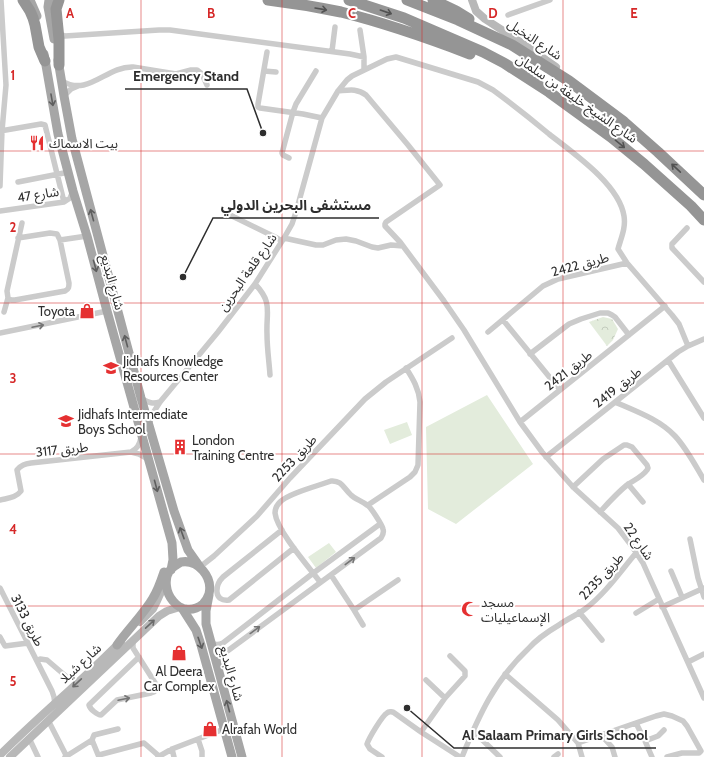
<svg xmlns="http://www.w3.org/2000/svg" width="704" height="757" font-family="Cabin,'Noto Sans Arabic',sans-serif">
  <style>
    .forest { fill: url(#forest-crowns) }
    .pitch { fill: #e3ecdc }
    .lines { fill: none; stroke-linecap: round; stroke-linejoin: round }
    .street { stroke: #cbcbcb; stroke-width: 5.5 }
    .secondary { stroke: #b8b8b8; stroke-width: 8 }
    .primary { stroke: #a6a6a6; stroke-width: 9 }
    .highway { stroke: #959595; stroke-width: 11 }
    .oneway { stroke: #525252 }
    .oneway2 { stroke: #5e5e5e }
    .oneway3 { stroke: #757575 }
    .oneway4 { stroke: #6c6c6c }
    .grid { fill: none; stroke: #d62828; stroke-width: 1; stroke-opacity: 0.55 }
    .labels { text-anchor: middle; stroke-width: 4; stroke-linejoin: round; paint-order: stroke }
    .street-label { font-size: 13px; fill: #2e2e2e; stroke: #fff }
    .poi-label { font-size: 13px; fill: #2e2e2e; stroke: #fff; text-anchor: start }
    .grid-label { font-size: 13px; text-anchor: middle; font-weight: bold; fill: #d62828; stroke: #fff; stroke-width: 4; stroke-linejoin: round; paint-order: stroke }
    .leader { fill: none; stroke: #2e2e2e; stroke-width: 1.5 }
    .callout-dot { fill: #2e2e2e; stroke: #fff; stroke-width: 1.5 }
    .callout-label { font-size: 14px; text-anchor: middle; font-weight: bold; fill: #2e2e2e; stroke: #fff; stroke-width: 4; stroke-linejoin: round; paint-order: stroke }
  </style>
  <defs>
    <pattern id="forest-crowns" width="20" height="18" patternUnits="userSpaceOnUse"><rect width="20" height="18" fill="#e3ecdc"/><path d="M2 6a3 3 0 1 1 6 0M12 15a3 3 0 1 1 6 0" fill="none" stroke="#c3cbbd"/></pattern>
  </defs>
  <rect width="100%" height="100%" fill="#fff"/>
  <path class="forest" d="M603,317L612,319L618,329L613,340L607,346L589,322Z"/>
  <path class="pitch" d="M487,395L533,464L456,524L428,509L426,427Z
    M407,422L412,435L390,444L384,430Z
    M329,543L336,552L316,568L308,557Z"/>
  <g class="lines">
    <path class="street" d="M508,15L550,0
      M360,30L364,57V69
      M58,34L65,36L159,30H170L350,54L364,57
      M332,51L335,27
      M267,52L258,104V107L260,108L303,114L322,118
      M264,71L276,72
      M62,81C89,97 106,66 133,67L176,74L191,70H197L202,74L207,85
      M338,91C349,90 357,88 366,95L408,145L440,185L386,222L385,224V226L400,242L444,301L464,330L520,422L542,452L573,487L618,528L631,545L643,563L647,572L704,698
      M64,96L71,89L78,86
      M0,131L41,124L45,125L64,202
      M289,158L283,155L282,153L293,112L296,104L316,71
      M18,182L69,172
      M0,186L2,131L6,85L1,0
      M0,211L64,202L70,198L73,191
      M228,214L277,238L282,241
      M687,228L672,244V248L704,282
      M18,238L50,233L57,234L60,240L69,283C69,287 69,289 65,291L15,300H11L8,298L7,291L22,223
      M284,238L316,245H323L336,240L346,239L356,241L372,247L378,248L391,245L403,246
      M60,240L87,236
      M255,284C273,303 266,311 267,334C267,348 269,361 270,375
      M4,312L8,298
      M503,320L560,390
      M488,332L543,286L558,279L627,263
      M0,333L107,311
      M530,354L569,324L581,319L600,313H608L612,315L615,317L629,335
      M668,360L704,418
      M142,399C149,403 153,404 160,402
      M615,402C635,411 659,419 675,436C687,449 695,465 704,480
      M520,422L665,306
      M149,424L153,413L160,402L218,332L255,284L284,238L292,224L296,212L322,118L338,91L347,80L352,76L387,59L396,57L478,82L493,90C512,104 531,119 549,134C573,153 619,184 624,216C626,228 621,238 618,249L627,263L672,315L679,324L688,346
      M131,452L139,454L148,459
      M546,457L678,352L688,346L704,339
      M628,484L643,502
      M573,487L603,459L624,445H627L632,447L647,465L648,468L647,470C642,477 634,480 627,485C617,493 609,502 600,512
      M0,500C8,498 16,498 21,491L17,470C21,465 25,464 31,463L131,452C137,449 140,445 141,437
      M368,505L410,477L415,472L418,465L420,402C419,389 413,379 406,368
      M282,530L223,577C215,585 213,602 229,600L294,548
      M690,539L698,578L704,597
      M200,567L214,556L257,516L290,478L365,399L386,382L452,338
      M671,571L682,597
      M331,575L354,610L363,625
      M0,588L52,691L54,697L55,704
      M662,607L704,588
      M354,610L398,580
      M579,612L602,640
      M636,613L659,599
      M0,637L5,646L28,643
      M133,640V648L157,686C158,690 154,692 151,693L117,700L101,715C97,715 90,709 89,705L90,704L139,657
      M210,642C215,645 218,645 223,643L312,574L380,524
      M37,661L40,659L47,660L68,678
      M688,662L704,654
      M218,663L219,659L222,655L381,538C383,535 384,532 383,529C382,525 371,507 367,505C362,501 355,499 351,495C344,489 342,480 331,481C318,486 289,493 280,502C277,505 275,509 275,513C277,531 309,567 320,582
      M505,674L535,700L558,720L578,743L582,757
      M426,680L445,698
      M48,720L67,757
      M636,723L645,741L652,757
      M473,731L500,757
      M421,732L445,698L465,676V671L450,656
      M601,735L612,747L615,757
      M29,738L38,757
      M198,739L202,751V757
      M92,740L99,757
      M645,741L658,736L664,730
      M578,743L656,716L664,714L672,716L683,721L687,726L701,751L699,753H682L667,757
      M172,749L174,757
      M99,755L144,743L159,756
      M65,757L92,740L94,735L118,729
      M158,757L172,749L224,729
      M382,757L370,749L367,744C369,738 382,716 387,713C389,711 390,712 393,712L421,732L460,757
      M462,757C479,715 495,680 528,649C537,639 547,632 559,625C567,619 577,615 585,609C605,594 620,572 636,553
      M554,757L558,754"/>
    <path class="secondary" d="M472,0L476,11L485,19L519,41L556,67
      M140,622L153,609L156,603L166,581
      M0,755C39,716 82,681 121,641
      M10,757L159,616L167,611L180,607"/>
    <path class="primary" d="M30,0L37,16
      M49,0L48,7L54,39
      M44,54L58,134L73,191L87,236L107,311L172,543L173,560L171,570
      M58,60L64,96L72,139L141,398L174,511L188,550L200,567
      M181,562C198,559 213,577 209,594C208,597 206,601 203,604C193,612 181,611 173,601C166,593 163,578 171,569C174,566 178,564 181,562Z
      M209,595L206,611V624L242,757
      M182,608L196,630L201,645L232,757
      M117,645C128,629 143,615 153,598C158,590 161,581 164,572"/>
    <path class="highway" d="M23,0L30,11L33,18L35,25L39,47L45,61
      M59,0L56,9L59,39V65
      M268,0C293,3 317,7 341,12C385,23 428,38 470,54
      M349,0L404,18L483,52L504,63L549,92L611,137L644,164L691,206L704,220
      M407,0L458,20L512,45L569,81L624,122L658,152L704,195
      M433,0L456,11L469,19"/>
  </g>
  <defs><path id="oneway-shaft" d="M-6 0H5M1.5-3L5.5 0L1.5 3" fill="none" stroke-width="1.6" stroke-linecap="round" stroke-linejoin="round"/></defs>
  <g class="oneway">
    <use href="#oneway-shaft" transform="translate(321 9) rotate(10)"/>
    <use href="#oneway-shaft" transform="translate(386 12) rotate(19)"/>
    <use href="#oneway-shaft" transform="translate(620 144) rotate(39)"/>
    <use href="#oneway-shaft" transform="translate(676 168) rotate(-137)"/>
  </g>
  <g class="oneway2">
    <use href="#oneway-shaft" transform="translate(52 100) rotate(80)"/>
    <use href="#oneway-shaft" transform="translate(92 215) rotate(-105)"/>
    <use href="#oneway-shaft" transform="translate(95 266) rotate(75)"/>
    <use href="#oneway-shaft" transform="translate(126 341) rotate(-105)"/>
    <use href="#oneway-shaft" transform="translate(156 486) rotate(75)"/>
    <use href="#oneway-shaft" transform="translate(182 533) rotate(-110)"/>
    <use href="#oneway-shaft" transform="translate(200 643) rotate(71)"/>
    <use href="#oneway-shaft" transform="translate(228 706) rotate(-105)"/>
  </g>
  <g class="oneway3">
    <use href="#oneway-shaft" transform="translate(38 326) rotate(-12)"/>
    <use href="#oneway-shaft" transform="translate(350 561) rotate(-37)"/>
    <use href="#oneway-shaft" transform="translate(255 630) rotate(-36)"/>
    <use href="#oneway-shaft" transform="translate(124 699) rotate(-12)"/>
  </g>
  <g class="oneway4">
    <use href="#oneway-shaft" transform="translate(150 624) rotate(-43)"/>
    <use href="#oneway-shaft" transform="translate(77 683) rotate(137)"/>
  </g>
  <path class="grid" d="M141,0V757M282,0V757M422,0V757M563,0V757M0,151H704M0,303H704M0,454H704M0,606H704"/>
  <defs>
    <g id="restaurant-bare" transform="scale(1.2)"><path d="M-5-6h1v4h1v-4h1v4h1v-4h1v5L-1.5 .5V6h-2V.5L-5-1ZM5-6V6H3V1.5H1.5Q1.5-4 5-6Z" fill="#e53031" stroke="#fff" stroke-width="2.5" paint-order="stroke"/></g>
    <g id="shop-bare" transform="scale(1.2)"><path d="M-5-2.5h2.3a2.7 3.5 0 0 1 5.4 0H5L5.5 6h-11ZM-1.5-2.5h3a1.5 2.3 0 0 0-3 0Z" fill="#e53031" stroke="#fff" stroke-width="2.5" paint-order="stroke"/></g>
    <g id="school-bare" transform="scale(1.2)"><path d="M0-5L7-2L0 1L-7-2ZM-4 1L0 2.5L4 1V4Q0 6-4 4Z" fill="#e53031" stroke="#fff" stroke-width="2.5" paint-order="stroke"/></g>
    <g id="building-bare" transform="scale(1.2)"><path d="M-4-6H4V6H1V3H-1V6H-4ZM-2.5-4.3h1.7v1.8h-1.7ZM.8-4.3h1.7v1.8H.8ZM-2.5-1h1.7V.8h-1.7ZM.8-1h1.7V.8H.8Z" fill="#e53031" stroke="#fff" stroke-width="2.5" paint-order="stroke"/></g>
    <g id="mosque-bare" transform="scale(1.2)"><path d="M3.5-4.9A6 6 0 1 0 3.5 4.9A5 5 0 1 1 3.5-4.9Z" fill="#e53031" stroke="#fff" stroke-width="2.5" paint-order="stroke"/></g>
  </defs>
  <g fill-rule="evenodd">
    <use href="#restaurant-bare" x="37" y="143"/>
    <use href="#shop-bare" x="87" y="311"/>
    <use href="#school-bare" x="111" y="368"/>
    <use href="#school-bare" x="66" y="421"/>
    <use href="#building-bare" x="180" y="447"/>
    <use href="#mosque-bare" x="469" y="609"/>
    <use href="#shop-bare" x="179" y="653"/>
    <use href="#shop-bare" x="210" y="729"/>
  </g>
  <g class="labels">
    <g class="street-label">
      <text transform="translate(535 39) rotate(34)" y="5">شارع النخيل</text>
      <text transform="translate(577 98) rotate(35)" y="5">شارع الشيخ خليفة بن سلمان</text>
      <text transform="translate(38 194) rotate(-9)" y="5">شارع 47</text>
      <text transform="translate(580 264) rotate(-15)" y="5">طريق 2422</text>
      <text transform="translate(247 272) rotate(-55)" y="5">شارع قلعة البحرين</text>
      <text transform="translate(113 282) rotate(75)" y="5">شارع البديع</text>
      <text transform="translate(568 370) rotate(-38)" y="5">طريق 2421</text>
      <text transform="translate(617 387) rotate(-38)" y="5">طريق 2419</text>
      <text transform="translate(62 449) rotate(-6)" y="5">طريق 3117</text>
      <text transform="translate(294 458) rotate(-47)" y="5">طريق 2253</text>
      <text transform="translate(639 541) rotate(55)" y="5">شارع 22</text>
      <text transform="translate(601 576) rotate(-47)" y="5">طريق 2235</text>
      <text transform="translate(28 620) rotate(63)" y="5">طريق 3133</text>
      <text transform="translate(80 663) rotate(-43)" y="5">شارع شيلا</text>
      <text transform="translate(232 673) rotate(74)" y="5">شارع البديع</text>
    </g>
    <g class="poi-label">
      <text x="49" y="148">بيت الاسماك</text>
      <text x="75" y="316" text-anchor="end">Toyota</text>
      <text x="123" y="366">Jidhafs Knowledge<tspan x="123" dy="15">Resources Center</tspan></text>
      <text x="78" y="419">Jidhafs Intermediate<tspan x="78" dy="15">Boys School</tspan></text>
      <text x="192" y="445">London<tspan x="192" dy="15">Training Centre</tspan></text>
      <text x="481" y="607">مسجد<tspan x="481" dy="15">الإسماعيليات</tspan></text>
      <text x="179" y="676" text-anchor="middle">Al Deera<tspan x="179" dy="15">Car Complex</tspan></text>
      <text x="222" y="734">Alrafah World</text>
    </g>
  </g>
  <g class="grid-label">
    <text x="70" y="18">A</text>
    <text x="211" y="18">B</text>
    <text x="352" y="18">C</text>
    <text x="493" y="18">D</text>
    <text x="634" y="18">E</text>
    <text x="13" y="80">1</text>
    <text x="13" y="232">2</text>
    <text x="13" y="383">3</text>
    <text x="13" y="534">4</text>
    <text x="13" y="686">5</text>
  </g>
  <path class="leader" d="M263 133L247 89H125M183 277L213 218H379M407 708L454 748H656"/>
  <g class="callout-dot">
    <circle cx="263" cy="133" r="4"/>
    <circle cx="183" cy="277" r="4"/>
    <circle cx="407" cy="708" r="4"/>
  </g>
  <g class="callout-label">
    <text x="186" y="81">Emergency Stand</text>
    <text x="296" y="210">مستشفى البحرين الدولي</text>
    <text x="555" y="740">Al Salaam Primary Girls School</text>
  </g>
</svg>
